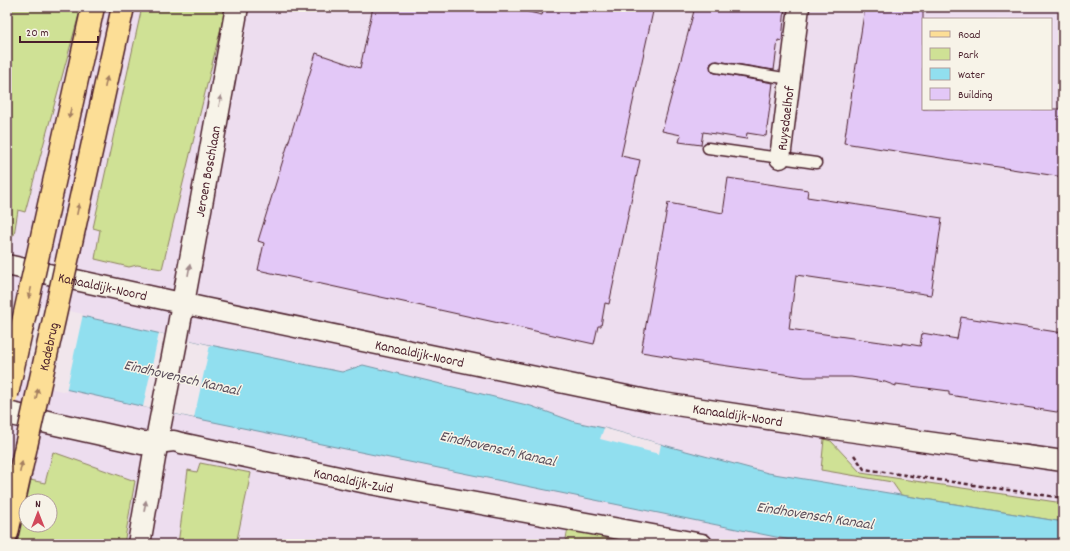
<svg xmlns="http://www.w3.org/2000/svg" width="1070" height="551" font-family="Dekko,sans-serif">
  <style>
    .built { fill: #edddef; fill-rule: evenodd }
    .green { fill: #cfe195; stroke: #8c8060; fill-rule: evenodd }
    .water { fill: #91dfef; stroke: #7592a1 }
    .pier { fill: #f1e6ec }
    .building { fill: #e3c8f7; stroke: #4a1f2b }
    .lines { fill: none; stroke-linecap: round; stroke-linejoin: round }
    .service-casing { stroke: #4a1f2b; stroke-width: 13 }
    .minor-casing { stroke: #4a1f2b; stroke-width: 23 }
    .tertiary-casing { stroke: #4a1f2b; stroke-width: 25 }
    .primary-casing { stroke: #4a1f2b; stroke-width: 25 }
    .path { stroke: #4a1f2b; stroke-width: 2.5; stroke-dasharray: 4 3; stroke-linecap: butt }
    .service { stroke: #f7f3e8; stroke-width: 10 }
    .minor { stroke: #f7f3e8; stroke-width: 20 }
    .tertiary { stroke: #f7f3e8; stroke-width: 22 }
    .primary { stroke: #fcde96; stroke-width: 22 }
    .primary-bridge-casing { stroke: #4a1f2b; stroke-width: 25; stroke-linecap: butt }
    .primary-bridge { stroke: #fcde96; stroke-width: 22 }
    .oneway { fill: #a37e60 }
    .oneway2 { fill: #a0898a }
    .labels { text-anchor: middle; stroke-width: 3; stroke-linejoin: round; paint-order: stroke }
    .street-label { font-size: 14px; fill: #4a1f2b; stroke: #f7f3e8 }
    .water-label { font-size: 15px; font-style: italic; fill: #5c4f5c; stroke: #f7f3e8 }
  </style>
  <rect width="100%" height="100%" fill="#f1e6ec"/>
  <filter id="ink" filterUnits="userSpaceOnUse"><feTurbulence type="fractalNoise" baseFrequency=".025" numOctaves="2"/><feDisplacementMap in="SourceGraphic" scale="8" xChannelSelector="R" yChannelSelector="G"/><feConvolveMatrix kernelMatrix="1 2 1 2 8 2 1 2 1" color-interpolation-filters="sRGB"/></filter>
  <g filter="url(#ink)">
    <path class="built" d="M7,7H1063V544H7ZM923,19H1051V109H923ZM26,501H50V525H26Z"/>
    <path class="green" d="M7,7H81L25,212L18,210L14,235L7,233Z
      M142,7H226L162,269L137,265L129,267L95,259L100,230L93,228Z
      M824,439L831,441L861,473L1063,503V522L901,495L892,482L821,470Z
      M53,452L135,481L124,544H16L30,480L45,483ZM26,501H50V525H26Z
      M200,463L251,473L236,544H178L188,470L197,472Z
      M568,528L658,544H565Z"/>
    <path class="water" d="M7,299L210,345L342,372L363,365L531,406L575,422L604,428L671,447L768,473L1063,522V544H810L194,418L7,376Z"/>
    <path class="pier" d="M7,297L83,314L66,392L7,378Z
      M159,333L210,345L194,418L143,407Z
      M604,428L661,444L659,454L600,439Z"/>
    <path class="building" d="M373,7H507L542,15L544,7H654L621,156L640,160L609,304L605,303L601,326H598L594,344L258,270L264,243L258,241L316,53L360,68Z
      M695,7H785L782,41L778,40L774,70L717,61L711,63L710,66L712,72L715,73L773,83L766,136L747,133L746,139L703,132L701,145L679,142L681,135L662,131Z
      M865,7H923V109H1063V177L844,143Z
      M728,178L808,190L807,197L942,218L931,295L796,275L789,329L902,345V343L920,346L922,333L957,339L961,317L1063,333V413L949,395V391L896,384V386L885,382L851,377H805L672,358V357L641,352L668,203L723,213Z"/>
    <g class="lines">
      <g class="service-casing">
        <path id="service" d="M716,67L790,79
          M708,148L816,163"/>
      </g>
      <g class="minor-casing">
        <g id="minor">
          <path id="s1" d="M780,158L799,7"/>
          <path id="s2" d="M7,265L204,308L656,402L834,429L1063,461"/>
          <path id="s3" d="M157,443L174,441L181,443L371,484L702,544"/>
        </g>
      </g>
      <g class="tertiary-casing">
        <g id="tertiary">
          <path d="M7,413L142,443H157"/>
          <path id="s4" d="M139,544L159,429L177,336L237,7"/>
        </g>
      </g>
      <g class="primary-casing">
        <path id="primary" d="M41,241L93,7
          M70,247L123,7
          M7,533L26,446"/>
      </g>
      <path class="path" d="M854,455L864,469L1063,498"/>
      <use href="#service" class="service"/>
      <use href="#minor" class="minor"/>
      <use href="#tertiary" class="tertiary"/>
      <use href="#primary" class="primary"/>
      <g class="primary-bridge-casing">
        <g id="primary-bridge">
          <path d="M7,394L41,241"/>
          <path id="s5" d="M26,446L70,247"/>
        </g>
      </g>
      <use href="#primary-bridge" class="primary-bridge"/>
    </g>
    <defs><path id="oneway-solid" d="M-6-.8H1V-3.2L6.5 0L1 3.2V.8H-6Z"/></defs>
    <g class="oneway">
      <use href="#oneway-solid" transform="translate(106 82) rotate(-78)"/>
      <use href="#oneway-solid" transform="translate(70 113) rotate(102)"/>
      <use href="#oneway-solid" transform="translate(78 209) rotate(-78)"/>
      <use href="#oneway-solid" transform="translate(30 293) rotate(103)"/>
      <use href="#oneway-solid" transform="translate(37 394) rotate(-78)"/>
      <use href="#oneway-solid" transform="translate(21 467) rotate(-78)"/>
    </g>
    <g class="oneway2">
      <use href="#oneway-solid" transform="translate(220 101) rotate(-80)"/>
      <use href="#oneway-solid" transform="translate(189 270) rotate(-80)"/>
      <use href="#oneway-solid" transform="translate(145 506) rotate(-80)"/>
    </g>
  </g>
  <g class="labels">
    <g class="street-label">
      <text dy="5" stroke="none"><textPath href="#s1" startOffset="40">Ruysdaelhof</textPath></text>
      <text dy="5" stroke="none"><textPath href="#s4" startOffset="379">Jeroen Boschlaan</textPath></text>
      <text dy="5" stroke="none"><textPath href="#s2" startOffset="98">Kanaaldijk-Noord</textPath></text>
      <text dy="5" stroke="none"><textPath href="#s5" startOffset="102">Kadebrug</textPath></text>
      <text dy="5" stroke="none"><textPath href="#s2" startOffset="422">Kanaaldijk-Noord</textPath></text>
      <text dy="5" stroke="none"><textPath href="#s2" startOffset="746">Kanaaldijk-Noord</textPath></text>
      <text dy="5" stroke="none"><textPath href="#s3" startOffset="201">Kanaaldijk-Zuid</textPath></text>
    </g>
    <g class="water-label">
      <text transform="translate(182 377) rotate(13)" y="5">Eindhovensch Kanaal</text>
      <text transform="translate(498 448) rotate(13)" y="5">Eindhovensch Kanaal</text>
      <text transform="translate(815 515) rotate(9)" y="5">Eindhovensch Kanaal</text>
    </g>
  </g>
  <rect width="1070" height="551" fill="none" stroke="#f7f3e8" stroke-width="24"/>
  <rect x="12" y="12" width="1046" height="527" fill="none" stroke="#4a1f2b" stroke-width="1.5" filter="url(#ink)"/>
  <rect x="922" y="18" width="130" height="92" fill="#f7f3e8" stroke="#b29e9c"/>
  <rect x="930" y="31" width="20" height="6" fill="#fcde96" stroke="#b29e9c"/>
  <text x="958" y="38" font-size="12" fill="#4a1f2b">Road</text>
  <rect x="930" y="48" width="20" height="12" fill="#cfe195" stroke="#b29e9c"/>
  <text x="958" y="58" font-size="12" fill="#4a1f2b">Park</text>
  <rect x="930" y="68" width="20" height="12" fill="#91dfef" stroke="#b29e9c"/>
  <text x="958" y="78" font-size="12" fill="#4a1f2b">Water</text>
  <rect x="930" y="88" width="20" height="12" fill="#e3c8f7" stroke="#b29e9c"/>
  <text x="958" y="98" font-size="12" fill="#4a1f2b">Building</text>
  <g transform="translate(38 513)"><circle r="19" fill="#f7f3e8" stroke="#b29e9c"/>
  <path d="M0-3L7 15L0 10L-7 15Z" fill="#d1495b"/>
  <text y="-6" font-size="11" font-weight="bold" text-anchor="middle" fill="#4a1f2b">N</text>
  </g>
  <path d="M20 36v6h78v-6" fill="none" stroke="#4a1f2b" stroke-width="2"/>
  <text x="26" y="36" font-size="12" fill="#4a1f2b" stroke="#f7f3e8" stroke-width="3" paint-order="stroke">20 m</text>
</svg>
